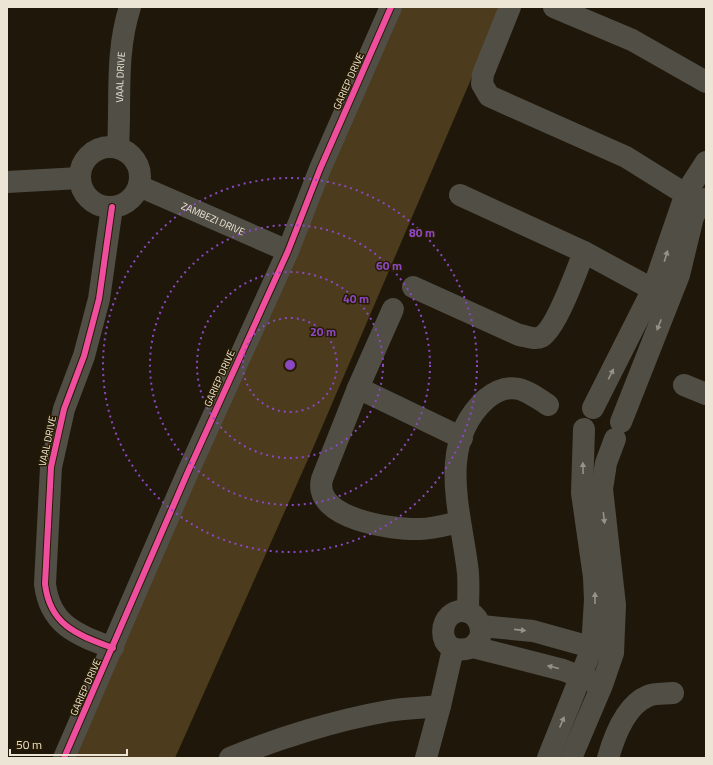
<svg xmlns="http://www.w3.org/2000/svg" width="713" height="765" font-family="'Titillium Web',sans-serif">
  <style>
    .green { fill: #4c3b1c }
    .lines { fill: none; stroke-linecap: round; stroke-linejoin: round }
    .minor { stroke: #514e46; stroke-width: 22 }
    .cycleway-casing { stroke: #271b02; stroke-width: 8 }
    .cycleway { stroke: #ef4d9e; stroke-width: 6 }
    .oneway { fill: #979286 }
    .ring { fill: none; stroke: #8c48c2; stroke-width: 2; stroke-dasharray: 2 4 }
    .labels { text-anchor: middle; stroke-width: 3; stroke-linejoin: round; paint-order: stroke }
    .street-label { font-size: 10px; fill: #ece4d5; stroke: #271b02 }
    .centre { fill: #8c48c2; stroke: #271b02; stroke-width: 2 }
    .ring-label { font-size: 12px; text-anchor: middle; font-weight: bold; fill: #8c48c2; stroke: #271b02; stroke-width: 3; stroke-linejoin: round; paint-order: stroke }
  </style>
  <rect width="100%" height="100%" fill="#1f180a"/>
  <path class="green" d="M389,7H502L313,448L175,758H65Z"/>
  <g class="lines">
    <g class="minor">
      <path d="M510,7L483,74L482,84L489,96L626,157L706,207"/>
      <path d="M554,7L632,40L706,82"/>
      <circle cx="110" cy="177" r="30"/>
      <path id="s1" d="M118,148C121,101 115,53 130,7"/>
      <path d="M7,182L80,178"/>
      <path id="s2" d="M139,186L288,251"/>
      <path d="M460,195L584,252L665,296"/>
      <path d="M112,207L99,299L84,356L64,409L51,467L45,584C50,626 78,635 113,648"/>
      <path d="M413,287L519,335C526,336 535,340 541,337C556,329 577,270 584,252"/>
      <path d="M393,309L358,388L462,438"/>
      <path d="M684,385L706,394"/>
      <path d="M358,388L322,479C312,519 393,530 420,529C433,529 446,525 459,522"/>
      <path d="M593,408L653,289L686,193L706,162"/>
      <path d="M621,422L679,275L693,217L703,199"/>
      <path d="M468,612C468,599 469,586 468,573C462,515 435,445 486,399C510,379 526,390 548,405"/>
      <path d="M481,626L533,631L605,651"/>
      <path d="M473,647C475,644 479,641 480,637C483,628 478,615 468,612C437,603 431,662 473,647L563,670L594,682"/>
      <path d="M64,758L187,474L288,251L320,169L391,7"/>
      <path d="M230,758C278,738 337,720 388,711C405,708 423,708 440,706L453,649"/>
      <path d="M426,758L440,706"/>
      <path d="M548,758L592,648L595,600L594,577L582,493L584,429"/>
      <path d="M571,758L602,685L613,653L615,605L602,489L606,463L615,439"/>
      <path d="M608,758C614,737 626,705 648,696C655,693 665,694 673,693"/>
    </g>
    <g class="cycleway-casing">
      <path id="cycleway" d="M112,207L99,299L84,356L64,409L51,467L45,584C50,626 78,635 113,648
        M64,758L187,474L288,251L320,169L391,7"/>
    </g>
    <use href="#cycleway" class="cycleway"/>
  </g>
  <defs><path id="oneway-solid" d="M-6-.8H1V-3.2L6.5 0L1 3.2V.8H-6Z"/></defs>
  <g class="oneway">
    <use href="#oneway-solid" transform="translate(666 256) rotate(-73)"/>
    <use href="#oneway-solid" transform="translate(659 325) rotate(111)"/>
    <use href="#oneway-solid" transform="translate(611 374) rotate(-63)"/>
    <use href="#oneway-solid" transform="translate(583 468) rotate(-91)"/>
    <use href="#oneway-solid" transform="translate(604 518) rotate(83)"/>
    <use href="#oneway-solid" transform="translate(595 598) rotate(-90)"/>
    <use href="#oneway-solid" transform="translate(520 630) rotate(6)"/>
    <use href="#oneway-solid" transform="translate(553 667) rotate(-166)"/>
    <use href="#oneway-solid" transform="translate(562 722) rotate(-67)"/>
  </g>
  <g class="ring">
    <circle cx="290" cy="365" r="47"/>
    <circle cx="290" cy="365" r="93"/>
    <circle cx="290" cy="365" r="140"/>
    <circle cx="290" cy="365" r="187"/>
  </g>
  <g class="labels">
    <g class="street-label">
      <text dy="4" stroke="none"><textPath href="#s1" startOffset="71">VAAL DRIVE</textPath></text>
      <text transform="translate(348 81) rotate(-66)" y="4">GARIEP DRIVE</text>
      <text dy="4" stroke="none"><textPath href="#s2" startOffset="81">ZAMBEZI DRIVE</textPath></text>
      <text transform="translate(219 378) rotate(-66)" y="4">GARIEP DRIVE</text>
      <text transform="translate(47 441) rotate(-78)" y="4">VAAL DRIVE</text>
      <text transform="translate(85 687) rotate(-66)" y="4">GARIEP DRIVE</text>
    </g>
  </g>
  <circle cx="290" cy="365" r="6" class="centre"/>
  <g class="ring-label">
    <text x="422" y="237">80 m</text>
    <text x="389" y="270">60 m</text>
    <text x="356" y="303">40 m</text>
    <text x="323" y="336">20 m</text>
  </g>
  <rect width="713" height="765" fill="none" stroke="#ece4d5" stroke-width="16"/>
  <path d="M10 749v6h117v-6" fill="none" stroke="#ece4d5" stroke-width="2"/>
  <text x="16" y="749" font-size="12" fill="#ece4d5" stroke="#271b02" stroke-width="3" paint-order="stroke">50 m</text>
</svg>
